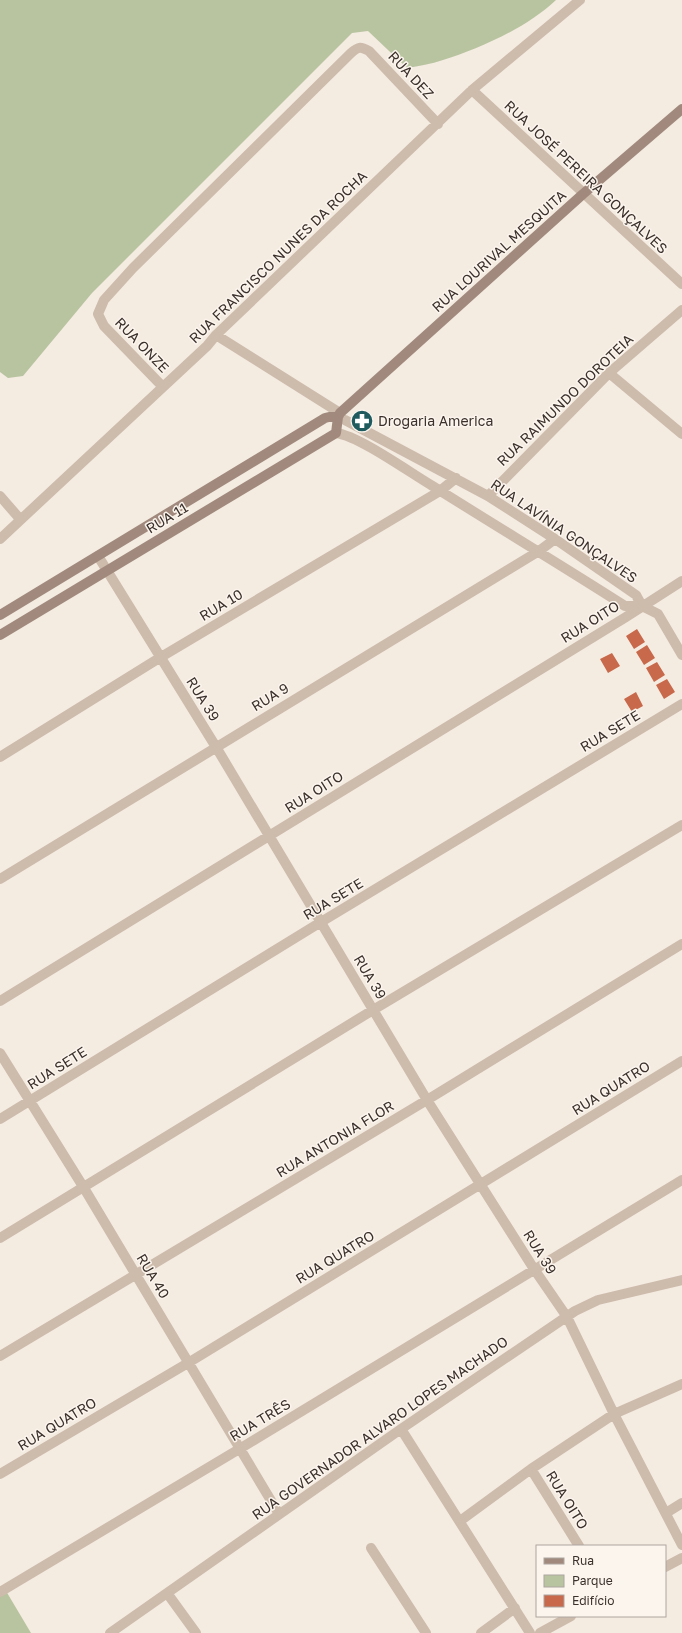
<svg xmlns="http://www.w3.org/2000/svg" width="682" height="1633" font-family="'Golos Text',sans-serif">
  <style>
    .green { fill: #b8c4a0 }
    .building { fill: #c8694b }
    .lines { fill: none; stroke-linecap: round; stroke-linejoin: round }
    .minor { stroke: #cdbbac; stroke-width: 10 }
    .secondary { stroke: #a18a7d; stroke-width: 10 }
    .labels { text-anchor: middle; stroke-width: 3; stroke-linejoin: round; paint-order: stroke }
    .street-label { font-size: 14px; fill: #3b302b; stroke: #fbf5ee }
    .poi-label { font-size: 14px; fill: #3b302b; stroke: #fbf5ee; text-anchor: start }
  </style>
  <rect width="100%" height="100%" fill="#f4ebe1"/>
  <path class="green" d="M0,0H556C528,27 479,49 443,60C431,64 419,66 407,68L368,31L352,33L92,293L23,376L8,378L0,372Z
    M6,1591L31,1633H0V1595Z"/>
  <path class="building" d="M637,629L645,642L634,649L626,636Z
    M647,645L655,658L644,665L636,652Z
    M612,653L620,666L608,673L600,659Z
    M657,662L665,675L654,682L646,668Z
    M667,679L675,692L664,699L656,685Z
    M636,692L643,706L632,712L624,699Z"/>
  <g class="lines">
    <path class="minor" d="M472,90L682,284
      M216,335L340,413
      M609,373L682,434
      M163,387L104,326L98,314L104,300L133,268L351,53C358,47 360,46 369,51L438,124
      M338,417L345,420L488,496L555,539L636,595L642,606
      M336,433C359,436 409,472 431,485C496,526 561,565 625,606H642
      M0,496L20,519
      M488,496L609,373L682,310
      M0,539L207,346L216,335L472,90L580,0
      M98,556L216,747L427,1100L534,1269L567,1317L614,1414L682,1545
      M642,606L658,614L682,655
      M0,757L161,657L440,491L456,478
      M0,879L539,551L555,539
      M0,1001L626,617L682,581
      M0,1053L84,1188L279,1514
      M0,1119L321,922L682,704
      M0,1238L373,1010L682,825
      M0,1356L427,1100L682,944
      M401,1429L530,1633
      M531,1469L579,1546
      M0,1474L188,1363L682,1061
      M666,1513L682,1503
      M460,1521L531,1469L614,1414L682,1384
      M371,1548L426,1633
      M665,1567L682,1558
      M0,1592L241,1448L682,1180
      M167,1593L196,1633
      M110,1633L401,1429L575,1311L598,1300L682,1280
      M481,1633L515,1608
      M540,1633L571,1616"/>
    <path class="secondary" d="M0,615L325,418L329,417H338
      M0,635L336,433L338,417L340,413L583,194L682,109"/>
  </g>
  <defs>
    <g id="pharmacy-disc" transform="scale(1.15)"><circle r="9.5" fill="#1f5a5e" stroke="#fbf5ee"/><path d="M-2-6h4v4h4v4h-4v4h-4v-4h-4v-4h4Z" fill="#fff"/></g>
  </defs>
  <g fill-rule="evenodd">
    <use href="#pharmacy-disc" x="362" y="421"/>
  </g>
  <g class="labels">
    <g class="street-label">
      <text transform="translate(411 75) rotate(47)" y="5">RUA DEZ</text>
      <text transform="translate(586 177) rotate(43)" y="5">RUA JOSÉ PEREIRA GONÇALVES</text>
      <text transform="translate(499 251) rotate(-42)" y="5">RUA LOURIVAL MESQUITA</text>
      <text transform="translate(278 257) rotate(-44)" y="5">RUA FRANCISCO NUNES DA ROCHA</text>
      <text transform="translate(142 345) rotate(46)" y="5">RUA ONZE</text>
      <text transform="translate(565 400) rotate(-44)" y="5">RUA RAIMUNDO DOROTEIA</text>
      <text transform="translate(167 518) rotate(-31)" y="5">RUA 11</text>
      <text transform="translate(564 531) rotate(34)" y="5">RUA LAVÍNIA GONÇALVES</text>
      <text transform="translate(221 605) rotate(-31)" y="5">RUA 10</text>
      <text transform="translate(590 622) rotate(-32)" y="5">RUA OITO</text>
      <text transform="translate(270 697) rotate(-31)" y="5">RUA 9</text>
      <text transform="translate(203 699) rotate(58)" y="5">RUA 39</text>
      <text transform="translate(610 731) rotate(-31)" y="5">RUA SETE</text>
      <text transform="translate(314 792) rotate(-32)" y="5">RUA OITO</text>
      <text transform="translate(333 899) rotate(-31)" y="5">RUA SETE</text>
      <text transform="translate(370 977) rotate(59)" y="5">RUA 39</text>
      <text transform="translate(57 1068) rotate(-32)" y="5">RUA SETE</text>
      <text transform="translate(611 1088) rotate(-32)" y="5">RUA QUATRO</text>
      <text transform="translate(335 1139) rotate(-31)" y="5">RUA ANTONIA FLOR</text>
      <text transform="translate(540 1252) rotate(58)" y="5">RUA 39</text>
      <text transform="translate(335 1257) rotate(-31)" y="5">RUA QUATRO</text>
      <text transform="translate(153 1276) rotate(59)" y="5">RUA 40</text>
      <text transform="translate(260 1420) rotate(-31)" y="5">RUA TRÊS</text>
      <text transform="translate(57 1424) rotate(-31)" y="5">RUA QUATRO</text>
      <text transform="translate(380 1428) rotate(-35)" y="5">RUA GOVERNADOR ALVARO LOPES MACHADO</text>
      <text transform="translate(567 1500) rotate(58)" y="5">RUA OITO</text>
    </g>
    <g class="poi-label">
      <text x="378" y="426">Drogaria America</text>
    </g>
  </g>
  <rect x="536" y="1545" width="130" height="72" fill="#fbf5ee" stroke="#aea6a0"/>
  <rect x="544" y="1558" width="20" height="6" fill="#a18a7d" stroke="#aea6a0"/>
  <text x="572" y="1565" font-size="12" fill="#3b302b">Rua</text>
  <rect x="544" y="1575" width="20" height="12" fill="#b8c4a0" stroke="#aea6a0"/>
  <text x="572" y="1585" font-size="12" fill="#3b302b">Parque</text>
  <rect x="544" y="1595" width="20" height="12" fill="#c8694b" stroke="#aea6a0"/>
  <text x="572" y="1605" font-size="12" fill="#3b302b">Edifício</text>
</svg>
